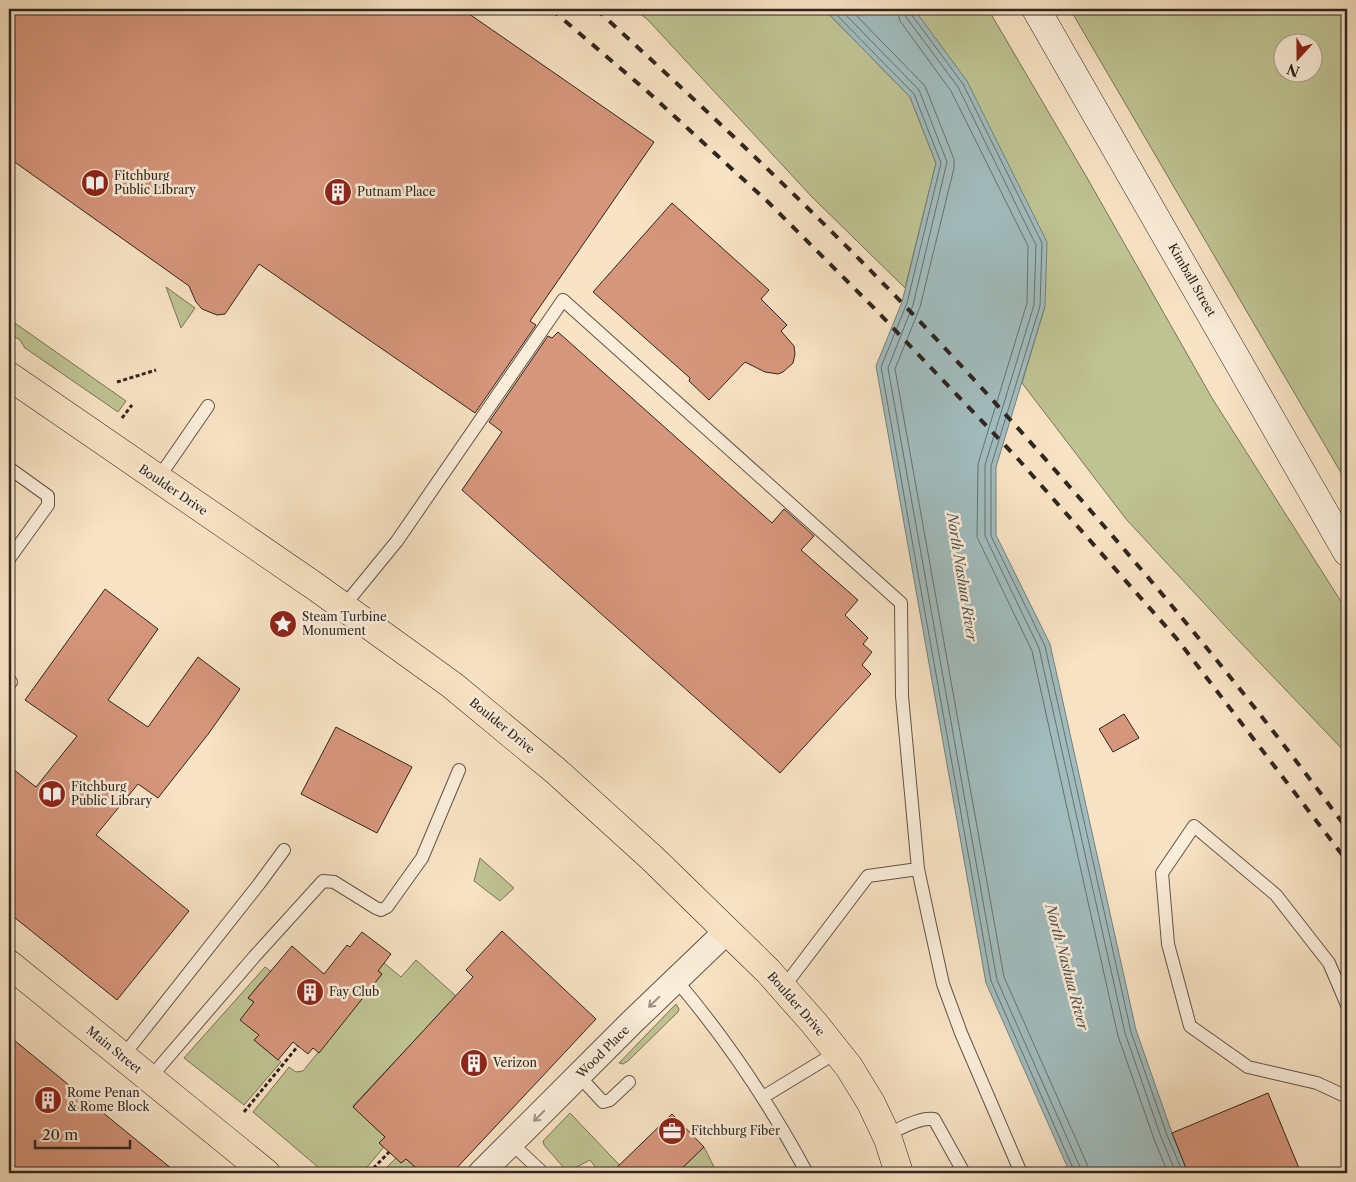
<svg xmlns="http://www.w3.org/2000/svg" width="1356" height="1182" font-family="'Libre Caslon Text',serif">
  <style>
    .green { fill: #bfc392; stroke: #787458; fill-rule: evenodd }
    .water { fill: #a1bcbd; stroke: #74807e }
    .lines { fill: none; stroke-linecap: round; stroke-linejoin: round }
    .shore { stroke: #68706e; stroke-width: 1 }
    .building { fill: #d6967b; stroke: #30251f }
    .lane-casing { stroke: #625448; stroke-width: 14 }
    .street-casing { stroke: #625448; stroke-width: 27 }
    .secondary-casing { stroke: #30251f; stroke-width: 29 }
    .highway-casing { stroke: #30251f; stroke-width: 29 }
    .path { stroke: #30251f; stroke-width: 3; stroke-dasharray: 4 2.5; stroke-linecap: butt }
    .lane { stroke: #faedd9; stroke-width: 12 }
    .street { stroke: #faedd9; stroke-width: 25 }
    .secondary { stroke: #faedd9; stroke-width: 28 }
    .highway { stroke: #f8e3c4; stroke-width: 28 }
    .rail { stroke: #30251f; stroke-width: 4; stroke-dasharray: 9 9; stroke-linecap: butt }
    .oneway { stroke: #9f9385 }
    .labels { text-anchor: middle; stroke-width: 5; stroke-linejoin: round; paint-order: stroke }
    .poi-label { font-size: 12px; fill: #30251f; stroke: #faedd9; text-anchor: start }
    .street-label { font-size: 12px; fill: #30251f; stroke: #faedd9 }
    .water-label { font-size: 14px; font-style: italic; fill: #52524e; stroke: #faedd9 }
  </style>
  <rect width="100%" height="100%" fill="#f8e3c4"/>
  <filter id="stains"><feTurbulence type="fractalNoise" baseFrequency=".004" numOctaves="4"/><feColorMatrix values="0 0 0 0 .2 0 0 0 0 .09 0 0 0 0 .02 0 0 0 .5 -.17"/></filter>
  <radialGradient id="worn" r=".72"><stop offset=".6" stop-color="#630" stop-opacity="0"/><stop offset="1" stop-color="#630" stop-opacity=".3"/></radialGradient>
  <path class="green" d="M634,9H824L910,97L936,163L905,288L812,197L648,20Z
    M914,9H988L1086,176L1212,398L1347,611V754L1240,642L1126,519L1022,383L1045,306Z
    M1070,9H1347V483ZM1284,42H1314V72H1284Z
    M166,287L195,308L181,328Z
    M9,319L126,401L118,412L25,348L20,340L9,333Z
    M480,858L514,888L500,901L474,881Z
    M416,960L456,996L353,1106L385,1137L379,1143L384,1147L362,1173H325L253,1112L289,1067L296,1072L303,1071L382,974L378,970L384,963L401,977Z
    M265,967L277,976L261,982L248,998L254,1002L259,1035L255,1040L281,1062L244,1105L184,1058Z
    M676,1004L679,1009L678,1012L628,1061L623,1064L619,1063Z
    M570,1113L627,1173H600L590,1160L573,1169L564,1168L544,1145L543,1141Z
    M704,1147L717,1173H677Z
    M396,1158L401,1163L406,1159L422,1173H381Z"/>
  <path class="water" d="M824,9H914L967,81L1047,242L1045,306L996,467V535L1050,644L1136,1030L1172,1133L1188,1173H1070L986,983L876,366L902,302L936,163L910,97Z"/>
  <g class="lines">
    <path class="shore" d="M831,9L914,94L941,163L907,303L881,367L991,981L1075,1173
      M840,9L919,90L947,162L913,305L888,368L997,980L1080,1167L1081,1173
      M850,9L925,86L954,159V168L920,307L895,369L1004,977L1087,1164L1088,1173
      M897,9L900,21L951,91L1028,246L1027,303L978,464L977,537L1032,651L1118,1036L1154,1139L1168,1173
      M904,9L906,17L958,87L1036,245L1034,305L985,465V536L1039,648L1125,1033L1161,1137L1176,1173
      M910,9L911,14L963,84L1042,243L1040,306L991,466V536L1045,646L1131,1032L1167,1135L1183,1173"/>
  </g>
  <path class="building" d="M9,9H462L654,142L530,321L536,325L475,413L259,264L225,314L217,315L202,309L196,302L189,286L9,158Z
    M672,203L769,290L761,299L787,325L781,331L794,346L795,354L793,363L783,372L778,374L765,372L745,362L709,400L689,381L690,378L593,292Z
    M558,332L772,523L784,509L814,536L801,550L858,600L845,615L868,638L863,644L872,652L862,665L871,674L780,773L462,490L502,432L489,422L548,336L552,338Z
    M105,589L158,629L108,700L148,727L198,657L240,689L209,733L158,798L138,784L96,835L189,911L117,1000L9,913V766L36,787L77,736L25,700Z
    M1124,714L1139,738L1113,752L1099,729Z
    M336,727L412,767L377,833L301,794Z
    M502,931L596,1019L452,1173H422L406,1159L401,1163L379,1143L385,1137L353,1107L473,977L466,970Z
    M362,932L391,954L378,971L382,974L319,1053L313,1048L308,1054L293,1042L278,1060L254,1040L259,1035L240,1020L254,1002L248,998L292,946L324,974L347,945L350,947Z
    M9,1036L140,1143L177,1173H9Z
    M1268,1093L1301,1173H1188L1172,1133Z
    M672,1114L704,1147L677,1173H611Z"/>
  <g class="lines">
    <g class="lane-casing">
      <path id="lane" d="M9,468L48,496V505L9,559
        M157,480L208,406
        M343,607L397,541L563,300L901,603L902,696L918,869L930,925L943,984L961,1033L1021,1173
        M9,680L11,682
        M676,980C728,1041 769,1103 807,1173
        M783,988L868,876L918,869
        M1347,1005L1329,963L1276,895L1194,826L1162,873L1168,944L1190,1026L1248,1067L1317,1083L1347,1097
        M123,1056L259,884L284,850
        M579,1076L603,1102L610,1100L629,1082
        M150,1078L254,957L323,881L334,882L376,908L381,910L387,907L422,858L459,770
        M763,1097L837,1052
        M886,1135C900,1129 919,1117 934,1119L964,1173
        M511,1143L543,1173"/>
    </g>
    <g class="street-casing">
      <path id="street" d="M481,1173L633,1021L727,931"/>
    </g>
    <g class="secondary-casing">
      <path id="secondary" d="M1036,9L1347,552"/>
    </g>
    <g class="highway-casing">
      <path id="highway" d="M9,376L316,587L452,685L556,771L652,858L768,971L814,1023L849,1067L871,1103L888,1139L899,1173
        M9,964L266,1173"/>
    </g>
    <path class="path" d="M117,382L156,370
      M122,418L132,405
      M244,1112L298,1046
      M369,1173L389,1152"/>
    <use href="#lane" class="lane"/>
    <use href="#street" class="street"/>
    <use href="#secondary" class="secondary"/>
    <use href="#highway" class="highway"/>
    <path class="rail" d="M551,9L648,92L768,202L874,308L1018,459L1177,639L1347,861
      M596,9C679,85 761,161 840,240C922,321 1000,407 1076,494C1171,602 1262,713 1347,829"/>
  </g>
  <defs><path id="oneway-shaft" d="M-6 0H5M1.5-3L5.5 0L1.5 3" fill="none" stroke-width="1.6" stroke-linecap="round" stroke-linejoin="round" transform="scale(1.25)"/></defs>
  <g class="oneway">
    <use href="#oneway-shaft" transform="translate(654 1002) rotate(136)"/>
    <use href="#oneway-shaft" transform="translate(539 1116) rotate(135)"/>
  </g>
  <defs>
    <g id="library-disc" transform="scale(1.4375)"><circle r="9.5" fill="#8f2418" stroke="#faedd9"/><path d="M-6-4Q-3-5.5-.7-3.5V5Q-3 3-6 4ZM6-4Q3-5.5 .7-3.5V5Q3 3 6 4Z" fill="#fff"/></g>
    <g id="building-disc" transform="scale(1.4375)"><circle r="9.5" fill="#8f2418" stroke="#faedd9"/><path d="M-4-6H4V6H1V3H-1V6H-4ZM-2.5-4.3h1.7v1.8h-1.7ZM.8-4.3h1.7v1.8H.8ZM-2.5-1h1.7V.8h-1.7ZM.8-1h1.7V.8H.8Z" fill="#fff"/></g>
    <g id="sight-disc" transform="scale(1.4375)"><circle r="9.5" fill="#8f2418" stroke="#faedd9"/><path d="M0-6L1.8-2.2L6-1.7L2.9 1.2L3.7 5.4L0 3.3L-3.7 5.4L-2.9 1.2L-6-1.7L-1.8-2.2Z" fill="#fff"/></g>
    <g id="office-disc" transform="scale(1.4375)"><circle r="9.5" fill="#8f2418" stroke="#faedd9"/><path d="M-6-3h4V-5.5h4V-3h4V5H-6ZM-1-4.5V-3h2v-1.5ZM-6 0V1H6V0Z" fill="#fff"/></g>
  </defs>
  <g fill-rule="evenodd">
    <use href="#library-disc" x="95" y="183"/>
    <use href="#building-disc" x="338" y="192"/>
    <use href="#sight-disc" x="283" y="624"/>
    <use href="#library-disc" x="52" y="794"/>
    <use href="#building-disc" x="310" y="992"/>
    <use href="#building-disc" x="474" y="1063"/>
    <use href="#building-disc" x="48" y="1100"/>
    <use href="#office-disc" x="672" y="1131"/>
  </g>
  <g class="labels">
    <g class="poi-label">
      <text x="114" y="180">Fitchburg<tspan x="114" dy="14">Public LIbrary</tspan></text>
      <text x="357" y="196">Putnam Place</text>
      <text x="302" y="621">Steam Turbine<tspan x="302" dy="14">Monument</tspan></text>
      <text x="71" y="791">Fitchburg<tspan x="71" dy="14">Public Library</tspan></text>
      <text x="329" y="996">Fay Club</text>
      <text x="493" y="1067">Verizon</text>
      <text x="67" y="1097">Rome Penan<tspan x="67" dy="14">&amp; Rome Block</tspan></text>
      <text x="691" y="1135">Fitchburg Fiber</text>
    </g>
    <g class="street-label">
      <text transform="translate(1192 280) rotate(60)" y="4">Kimball Street</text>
      <text transform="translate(173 490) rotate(34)" y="4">Boulder Drive</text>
      <text transform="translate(502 726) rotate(39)" y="4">Boulder Drive</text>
      <text transform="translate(796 1004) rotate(49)" y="4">Boulder Drive</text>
      <text transform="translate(114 1050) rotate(39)" y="4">Main Street</text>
      <text transform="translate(603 1052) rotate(-45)" y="4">Wood Place</text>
    </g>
    <g class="water-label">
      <text transform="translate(962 577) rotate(81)" y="5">North Nashua River</text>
      <text transform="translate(1067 967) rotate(75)" y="5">North Nashua River</text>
    </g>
  </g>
  <rect width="1356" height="1182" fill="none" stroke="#f8e3c4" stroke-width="30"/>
  <rect x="10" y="10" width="1336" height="1162" fill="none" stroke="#30251f" stroke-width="2.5"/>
  <rect x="15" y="15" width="1326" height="1152" fill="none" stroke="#30251f"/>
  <g transform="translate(1298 58) rotate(201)"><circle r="24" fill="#faedd9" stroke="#a99d8f"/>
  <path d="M0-4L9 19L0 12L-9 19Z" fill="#8f2418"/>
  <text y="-8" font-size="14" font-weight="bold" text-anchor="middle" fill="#30251f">N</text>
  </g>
  <path d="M35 1140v8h95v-8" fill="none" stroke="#30251f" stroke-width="2.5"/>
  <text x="42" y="1140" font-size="15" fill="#30251f" stroke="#faedd9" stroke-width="4" paint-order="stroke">20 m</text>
  <rect width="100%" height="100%" filter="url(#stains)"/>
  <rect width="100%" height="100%" fill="url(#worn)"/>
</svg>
